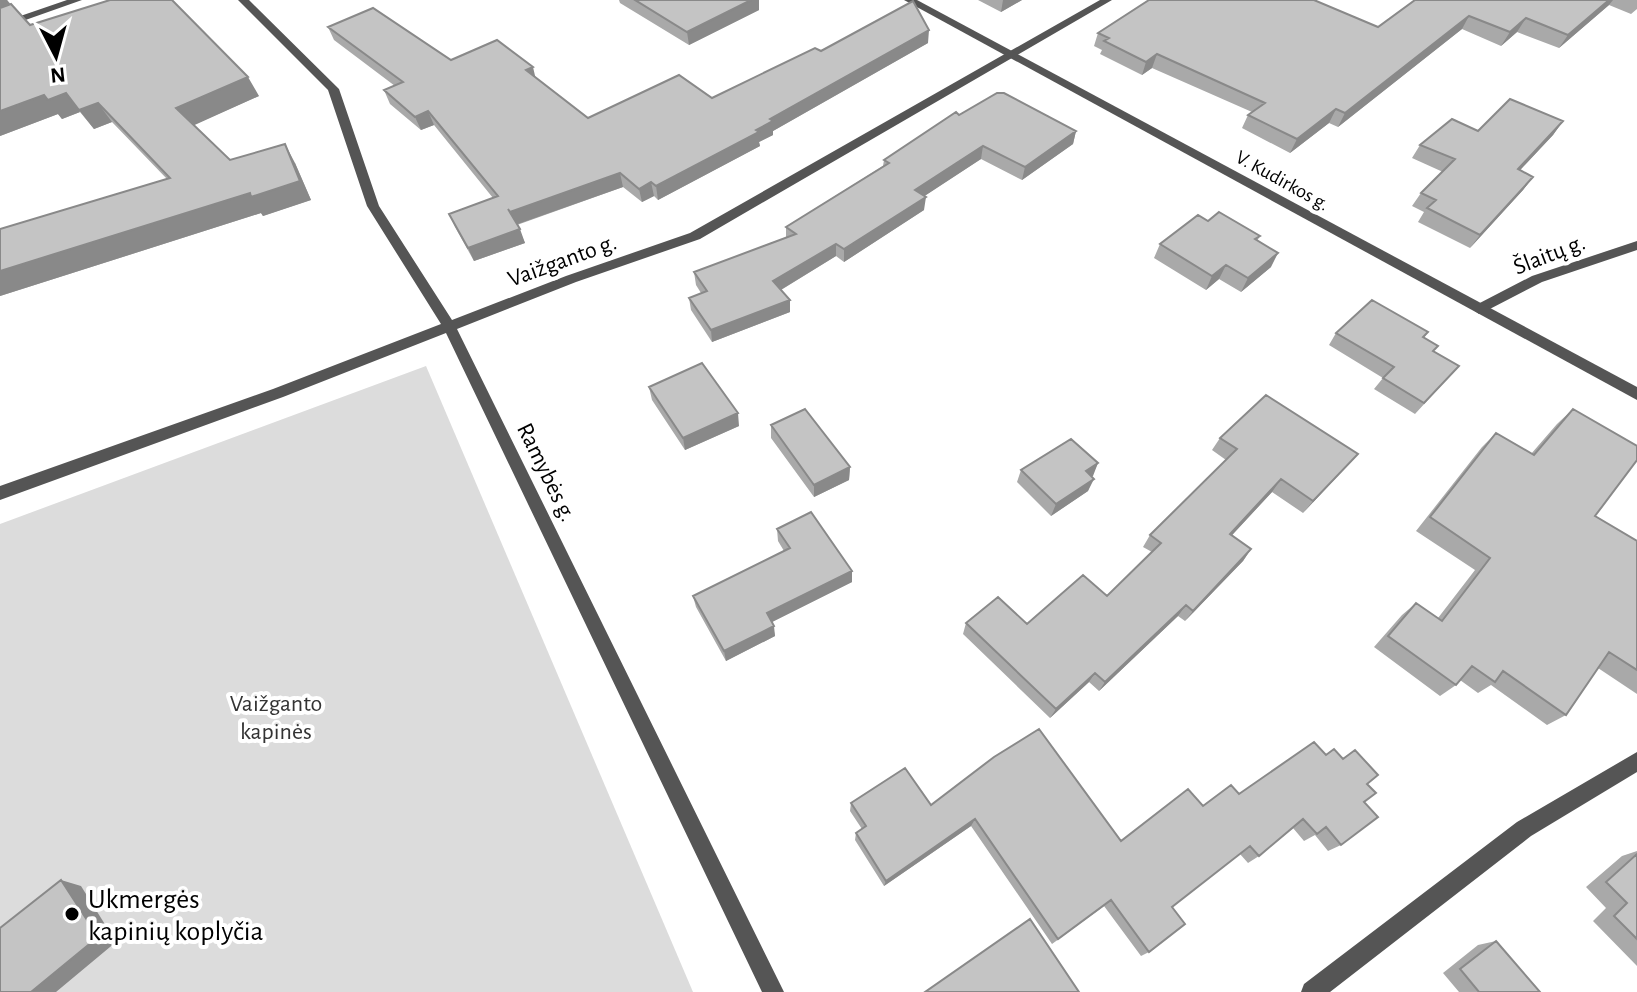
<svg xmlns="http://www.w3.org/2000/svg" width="1637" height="992" font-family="'Alegreya Sans',sans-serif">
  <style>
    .green { fill: #dcdcdc }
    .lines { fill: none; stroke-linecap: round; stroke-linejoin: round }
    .minor { fill: #555; fill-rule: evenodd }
    .tertiary { fill: #555; fill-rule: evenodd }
    .wall { fill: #a9a9a9 }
    .shaded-wall { fill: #898989 }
    .building { fill: #c4c4c4; stroke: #898989; stroke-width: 2 }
    .poi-dot { fill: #000; stroke: #fff; stroke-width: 3 }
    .labels { text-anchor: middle; stroke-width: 8; stroke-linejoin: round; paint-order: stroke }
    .far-street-label { font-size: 20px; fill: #000; stroke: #fff }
    .street-label { font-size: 24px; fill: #000; stroke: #fff }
    .park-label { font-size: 24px; fill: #333; stroke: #fff }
    .near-poi-label { font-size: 28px; fill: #000; stroke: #fff; text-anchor: start }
  </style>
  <rect width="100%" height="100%" fill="#fff"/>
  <path class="green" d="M426,366L693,992H0V524Z"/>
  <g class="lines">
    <path class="minor" d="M67,0H82L0,29V23Z
      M238,0H249L339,89L379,206L452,320L566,276L690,233L1100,0H1112L700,239L576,282L457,329L784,992H762L446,333L283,397L0,500V486L273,389L441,324L367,206L328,90Z
      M1637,241V250L1542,282L1484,312L1479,314L1472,309L1474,306L1532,276Z
      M1637,752V772L1531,836L1330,992H1301L1304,984L1517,822Z"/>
    <path class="tertiary" d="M904,0H917L1637,387V400Z"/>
  </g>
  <path class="wall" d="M0,0H7L30,25L259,96L193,125L230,160L295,163L311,200L263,216L261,213L0,296V229L167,179L112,122L94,129L80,112L62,119L58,114L0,136Z
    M619,0H759V10L689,45L620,3Z
    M978,0H1022L1001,12Z
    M1415,0H1637V9L1631,14L1609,5L1559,48L1517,32L1501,46L1462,29L1338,127L1329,123L1290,153L1242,128L1248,115L1252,112L1152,68L1142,75L1100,54L1102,50L1094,46L1098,33L1378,27Z
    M328,27L451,60L535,77L588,118L712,98L821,51L928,43L773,131V135L759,142L760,146L658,200L654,196L642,202L623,187L517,225L525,243L474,261L455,227L449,214L493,198L434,125L421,130L390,104L384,90L395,86L334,40Z
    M959,115L1076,131L1073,144L1022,180L981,159L924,196V210L844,262L836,256L781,290L790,300V312L712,342L691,310L689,298L701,293L696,285L694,272L786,238V227L883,166L884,160Z
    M1563,121L1553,135L1520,170L1533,177L1523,190L1470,248L1418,222L1424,212L1412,206L1421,193L1443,172L1412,158L1420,145Z
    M1208,221L1260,236L1257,241L1271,267L1241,292L1219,279L1206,290L1154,258L1160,244Z
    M1428,332L1424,338L1434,351L1459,366L1415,414L1374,389L1383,378L1329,345L1336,333Z
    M649,387L739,426L685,450L652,400Z
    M1573,409L1595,516L1637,541V694L1598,668L1566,715L1547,725L1491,685L1478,693L1460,680L1456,685L1440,696L1374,647L1402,615L1416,603L1438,618L1475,570L1416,531L1482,447L1496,433L1531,454L1557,424Z
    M771,425L850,467L849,480L814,497L771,438Z
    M1220,438L1358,454L1303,513L1272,492L1232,535L1251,549L1243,561L1185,621L1178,616L1099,691L1089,682L1050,718L963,634L966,623L1027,624L1107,596L1152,552L1143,547L1150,535L1226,460L1212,450Z
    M1098,463L1091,477L1088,491L1051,516L1017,482L1021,470Z
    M777,529L852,582L772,622L775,636L726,661L696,607L693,596L784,551L778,541Z
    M1355,750L1367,784L1364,802L1341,845L1328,851L1315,835L1304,841L1293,828L1259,856L1248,863L1240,854L1172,907L1149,952L1141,956L1104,906L1052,944L971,826L884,886L855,840L856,833L862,829L850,811L851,803L931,805L1121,841L1203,806L1239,794L1326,755L1343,758Z
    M1637,851V966L1593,921L1606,908L1586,887L1622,856Z
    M1496,941L1540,992H1459L1443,973L1478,945Z"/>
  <path class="shaded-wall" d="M0,0H7L17,14L0,20Z
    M747,0H759V10L689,45L687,32Z
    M1003,0H1022L1001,12Z
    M1609,0H1613L1609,5L1559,48L1568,35Z
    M1469,16L1462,29L1338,127L1345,113Z
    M1526,18L1517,32L1501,46L1510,32Z
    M929,30L928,43L773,131V135L759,142L760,146L658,200L656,186L756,130L770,119Z
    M1157,54L1152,68L1142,75L1146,62Z
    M533,67L536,80L526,70Z
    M248,77L259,96L188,128L176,108Z
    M66,93L80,112L62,119L58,114L0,136V111L44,95Z
    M98,103L112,122L94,129L79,110Z
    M1336,109L1329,123L1290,153L1297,139Z
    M428,111L434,125L421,130L415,117Z
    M1563,121L1553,135L1508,183L1518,169Z
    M1076,131L1073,144L1022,180L1025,167Z
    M285,144L295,163L311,200L263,216L261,213L0,296V271Z
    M983,146L981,159L914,203L915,190Z
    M620,173L623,187L515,225L510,212Z
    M1533,177L1523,190L1470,248L1480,235Z
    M651,182L654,196L642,202L639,189Z
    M926,197L924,210L844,262V249Z
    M520,229L525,243L474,261L468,248Z
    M836,244V256L774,294L773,281Z
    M1278,253L1271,267L1241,292L1248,278Z
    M1226,265L1219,279L1206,290L1212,276Z
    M790,300V312L712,342L711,330Z
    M738,413L739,426L685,450L683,438Z
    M1358,454L1347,466L1303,513L1313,501Z
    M1098,463L1093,476L1080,484L1086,471Z
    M850,467L849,480L814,497V485Z
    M1094,479L1088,491L1051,516L1056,504Z
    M1281,479L1272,492L1222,546L1230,534Z
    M1251,549L1243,561L1185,621L1193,611Z
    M852,571V582L768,624L767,613Z
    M1186,605L1178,616L1099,691L1105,682Z
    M774,626L775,636L726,661L724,651Z
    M1095,673L1089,682L1050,718L1056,709Z
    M975,819L971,826L884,886L886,881Z
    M61,880L81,886L116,942L56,992H31Z"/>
  <path class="building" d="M110,0H172L248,77L176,108L230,160L285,144L300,181L251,197L250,193L0,271V229L170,178L98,103L79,110L66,93L48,100L44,95L0,111V8L11,4L30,25Z
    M635,0H751L687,32Z
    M1149,0H1314L1378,27L1415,0H1609L1568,35L1526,18L1510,32L1469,16L1345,113L1336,109L1297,139L1248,115L1265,103L1157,54L1146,62L1104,41L1109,38L1098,33Z
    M913,1L929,30L770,119L773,121L756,130L759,132L656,186L651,182L639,189L620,173L510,212L508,209L520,229L468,248L449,214L498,196L428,111L415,117L384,90L403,82L328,27L373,8L451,60L497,40L533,67L526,70L588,118L679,75L712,98L815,48L821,51Z
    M997,93H1004L1076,131L1025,167L983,146L915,190L926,197L844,249L836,244L773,281L790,300L711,330L689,298L707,291L694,272L796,234L786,227L889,163L884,160L956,112L959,115Z
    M1510,99L1563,121L1518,169L1533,177L1480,235L1427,208L1436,200L1421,193L1455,159L1420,145L1452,119L1478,131Z
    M1219,212L1260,236L1255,239L1278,253L1248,278L1226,265L1212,276L1160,244L1198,215L1208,221Z
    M1372,300L1428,332L1423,337L1438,346L1433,351L1459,366L1424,403L1383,378L1394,367L1336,333Z
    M702,363L738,413L683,438L649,387Z
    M1266,395L1358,454L1313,501L1281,479L1230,534L1251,549L1193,611L1186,605L1105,682L1095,673L1056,709L966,623L998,597L1027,624L1083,575L1107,596L1161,543L1150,535L1237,449L1220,438Z
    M805,409L850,467L814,485L771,425Z
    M1573,409L1637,446V460L1595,516L1637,541V670L1609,652L1566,715L1503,671L1495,682L1472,666L1456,685L1388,636L1416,603L1442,621L1490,558L1430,517L1496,433L1534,455Z
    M1071,439L1098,463L1086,471L1094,479L1056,504L1021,470Z
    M811,512L852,571L767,613L774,626L724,651L693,596L790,548L777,529Z
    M1039,729L1121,841L1188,789L1203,806L1231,785L1239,794L1314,742L1326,755L1334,749L1343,759L1355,750L1378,775L1367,784L1376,793L1364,802L1378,817L1341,845L1326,827L1317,834L1303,819L1259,856L1250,846L1172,907L1185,924L1149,952L1111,900L1058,939L975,819L886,881L856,833L866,826L851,803L905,768L931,805L994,757Z
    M1637,854V939L1614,916L1627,903L1606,882Z
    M61,880L98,937L31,992H0V928Z
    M1030,919L1079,992H925Z
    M1496,941L1540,992H1479L1460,969Z"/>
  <circle class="poi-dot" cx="72" cy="914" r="8"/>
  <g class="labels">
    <g class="far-street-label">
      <text transform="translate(1283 180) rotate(29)" y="7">V. Kudirkos g.</text>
    </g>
    <g class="street-label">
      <text transform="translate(1549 254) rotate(-21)" y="8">Šlaitų g.</text>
      <text transform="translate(562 260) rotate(-20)" y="8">Vaižganto g.</text>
      <text transform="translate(547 472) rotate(64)" y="8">Ramybės g.</text>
    </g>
    <g class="park-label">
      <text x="276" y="711">Vaižganto<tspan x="276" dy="28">kapinės</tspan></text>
    </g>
    <g class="near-poi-label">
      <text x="88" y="908">Ukmergės<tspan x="88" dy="32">kapinių koplyčia</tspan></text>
    </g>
  </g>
  <g transform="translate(56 56) rotate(174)" stroke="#ffffff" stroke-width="6" paint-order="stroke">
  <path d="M0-6L14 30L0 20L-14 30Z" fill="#000000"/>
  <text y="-12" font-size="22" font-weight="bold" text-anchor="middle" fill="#000000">N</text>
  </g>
</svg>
